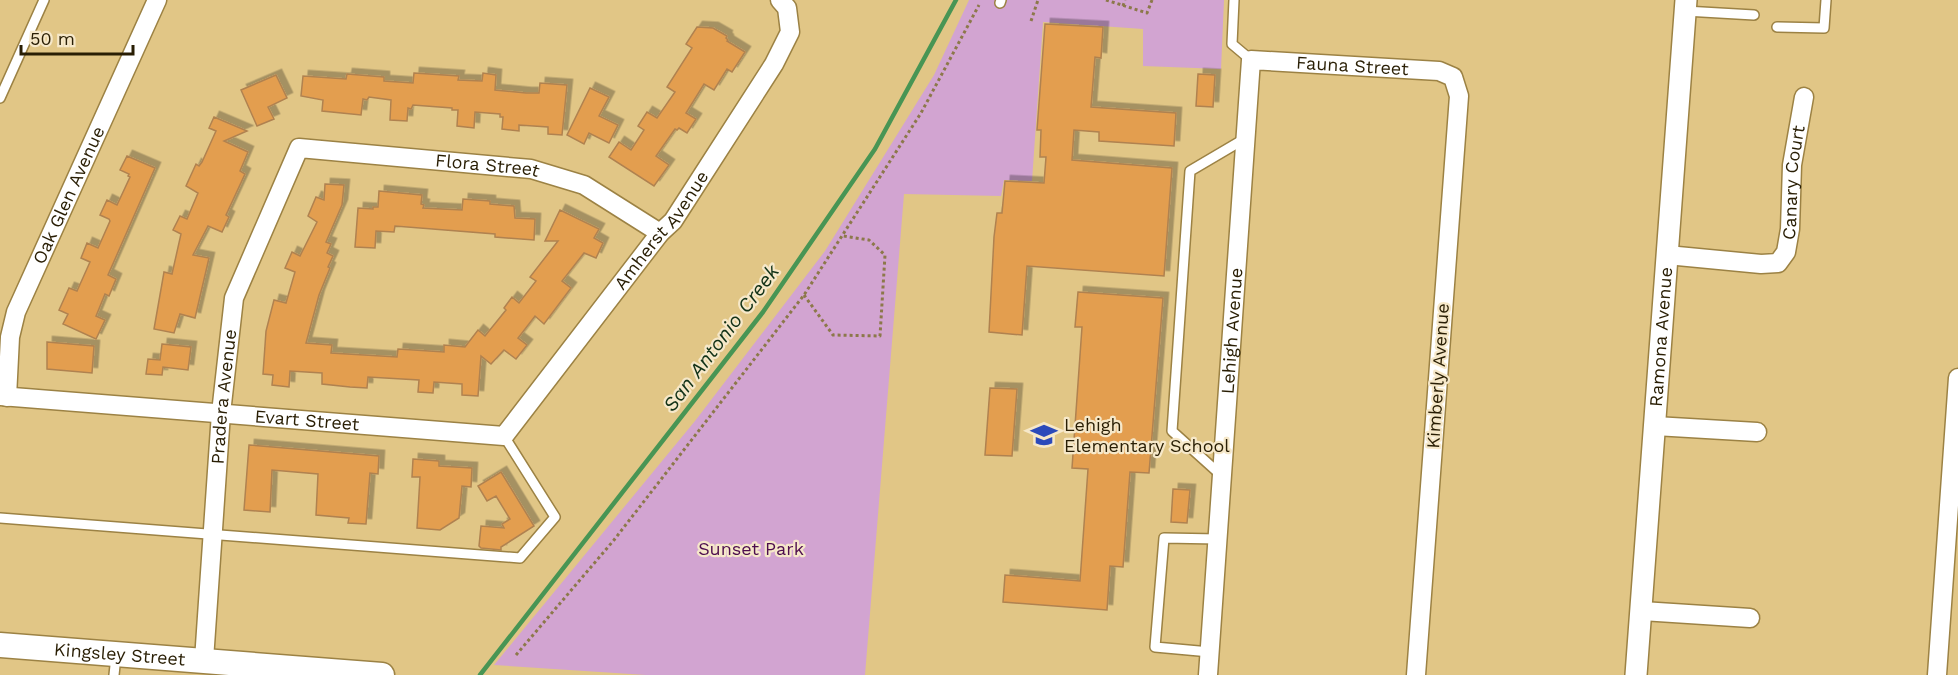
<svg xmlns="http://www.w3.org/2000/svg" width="1958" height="675" font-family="'Work Sans',sans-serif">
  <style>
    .green { fill: #d2a4d1 }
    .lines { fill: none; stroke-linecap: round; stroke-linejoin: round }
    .stream { stroke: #489554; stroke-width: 4.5 }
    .building { fill: #e39e50; stroke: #b08250; stroke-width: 1.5; filter: url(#shadow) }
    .service-casing { stroke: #9c8244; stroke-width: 12 }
    .minor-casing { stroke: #9c8244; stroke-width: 21 }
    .tertiary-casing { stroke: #9c8244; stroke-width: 24 }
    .secondary-casing { stroke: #9c8244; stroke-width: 27 }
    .path { stroke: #8c784a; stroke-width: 3; stroke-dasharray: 3 3; stroke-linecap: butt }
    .service { stroke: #fff; stroke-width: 9 }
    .minor { stroke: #fff; stroke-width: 18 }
    .tertiary { stroke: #fff; stroke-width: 21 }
    .secondary { stroke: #fff; stroke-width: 24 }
    .labels { text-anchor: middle; stroke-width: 4.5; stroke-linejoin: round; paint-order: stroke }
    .street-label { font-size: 18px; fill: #291e04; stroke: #f6e8c9 }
    .poi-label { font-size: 18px; fill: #291e04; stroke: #f6e8c9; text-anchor: start }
    .park-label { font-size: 18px; fill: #4d0d4e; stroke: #f6e8c9 }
    .water-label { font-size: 20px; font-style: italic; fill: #123217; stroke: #f6e8c9 }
  </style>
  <defs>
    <filter id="shadow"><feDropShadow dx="5.5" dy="-5.5" stdDeviation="0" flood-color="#0004"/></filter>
  </defs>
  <rect width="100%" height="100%" fill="#e1c686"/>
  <path class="green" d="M969,0H1224L1221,69L1143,66V29L1043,22L1032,181L1004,180L1001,196L904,194L865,675H646L494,665L695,421L825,251L934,75Z"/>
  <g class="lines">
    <path class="stream" d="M480,675L763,312L875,149L956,0"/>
  </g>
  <path class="building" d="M1045,24L1103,27L1101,58L1095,57L1091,107L1176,113L1174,146L1099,141V132L1074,130L1072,160L1172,168L1164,276L1027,266L1022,335L989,332L994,237L997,213H1002L1005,181L1044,183L1046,157H1040L1041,130H1037Z
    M697,27L713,28L727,36L726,38L728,40L727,41L745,52L732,72L727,69L714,90L704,84L686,113L696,119L687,133L679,128L677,130L675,129L656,156L669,165L654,186L609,157L619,142L631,150L644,130L638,126L647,112L657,118L675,92L667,87L692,48L686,44Z
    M414,73L459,76L458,80L482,81L483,73L496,75L495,90L526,93H539L540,83L567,85L562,135L548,134V127L519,125V131L502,129L503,117H500V114L475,112L474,128L457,126L458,110H452V108L413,105L411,109L408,108L407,121L390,120L391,100L369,97L367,100L363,99L361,115L322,111L323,100L301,96L303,76L346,79L347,74L384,77V81L413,83Z
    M1198,74L1215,75L1213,107L1196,106Z
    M276,75L287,98L268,107L274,119L257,126L241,90Z
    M590,88L609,97L599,116L618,125L609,143L589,133L584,144L567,135Z
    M214,117L247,131L224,141L248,152L240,171L245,174L226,215L229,217L222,232L208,226L193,255L209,258L195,318L180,314L174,333L154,329L164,272L172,274L181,234L173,230L180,216L187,219L198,193L186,186L196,164L199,166L202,162L216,131L209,128Z
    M127,156L155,168L108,275L116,279L109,296L105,294L96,316L105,320L96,339L63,324L68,314L59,310L69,288L77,291L90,262L81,258L87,243L98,248L110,221L109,219L100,215L107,200L117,205L130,177L128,176L129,174L120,170Z
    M325,184L344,185L342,205L326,242L331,244L327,253L333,256L328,267L330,268L319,295L306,343L332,345L331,353L397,357L398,349L444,352V345L465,347L478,330L485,336L506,310L504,308L512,297L519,303L536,281L530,277L558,241H545L560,210L599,229L594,238L603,243L596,258L584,253L562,281L571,288L544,324L535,316L518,338L527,345L516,359L504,350L491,364L481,356L478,396L462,395V384L434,382L433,393L418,392L419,380L368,377L367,388L350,387L322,384V373L290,371L289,387L272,385L273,375L263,374L266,331L274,300L286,303L295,272L285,268L292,252L300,256L317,222L308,216L316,197L324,200Z
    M379,191L422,195L421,204L424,205L423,208L462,210L463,199L490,201V204L514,206L515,218L535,219L534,240L495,237V234L395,226L394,232L376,231L375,248L355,247L358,208L373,209V207H378Z
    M1078,292L1163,298L1149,473L1130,472L1123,567L1110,566L1107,610L1003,602L1005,575L1080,581L1088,469L1072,468L1082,327H1075Z
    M47,342L94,346L92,373L47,369Z
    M162,344L191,347L188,370L163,367L162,375L146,374L148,359L160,360Z
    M990,388L1017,389L1012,456L985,455Z
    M249,445L379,456L378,474L370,473L366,524L348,523L349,518L316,515L318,474L272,470L270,512L244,510Z
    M413,459L439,461V466L472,468L471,487L462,486L459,518L440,530L417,528L420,477H412Z
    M501,472L534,526L501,547V550L481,548L479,546L481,526L504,528L502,524L510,519L496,496L487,501L478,486Z
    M1173,489L1190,490L1187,523L1171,522Z"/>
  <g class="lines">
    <g class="service-casing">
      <path id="service" d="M1234,0L1232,44L1251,60
        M1000,3L1001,0
        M1685,11L1754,15
        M1777,27L1824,28L1826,0
        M0,98L44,0
        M1222,476L1172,431L1190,171L1246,138
        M0,518L520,558L555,517L504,436
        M1210,652L1155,647L1164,538L1218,539
        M114,675L116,656"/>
    </g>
    <g class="minor-casing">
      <g id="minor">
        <path id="s1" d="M1667,255L1761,264L1778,263L1786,252L1790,229L1792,165L1804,97"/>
        <path id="s2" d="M0,396L504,436L660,233L673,221L774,64L790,32L787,8L780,0"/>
        <path id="s3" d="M7,397L10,337L16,312L157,0"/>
        <path d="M1655,426L1757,432"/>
        <path d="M1642,611L1750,618"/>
        <path id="s4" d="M204,660L221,413L234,298L299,148L531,169L584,185L660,233"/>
        <path id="s5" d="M1208,675L1251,60L1439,71L1453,77L1459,96L1416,675"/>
        <path d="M1937,675L1958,378"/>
      </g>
    </g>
    <g class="tertiary-casing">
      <g id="tertiary">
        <path id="s6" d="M1636,675L1686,0"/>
      </g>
    </g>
    <g class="secondary-casing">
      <g id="secondary">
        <path id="s7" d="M0,645L382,675"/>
      </g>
    </g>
    <path class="path" d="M1106,0L1147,13L1152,0
      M1123,6L1125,0
      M1031,21L1038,0
      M804,295L833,335L880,336L885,255L869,240L843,236
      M516,655L614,540L804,295L921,113L979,5"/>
    <use href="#service" class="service"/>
    <use href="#minor" class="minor"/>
    <use href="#tertiary" class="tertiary"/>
    <use href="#secondary" class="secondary"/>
  </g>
  <defs>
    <g id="school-bare" transform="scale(2.07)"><path d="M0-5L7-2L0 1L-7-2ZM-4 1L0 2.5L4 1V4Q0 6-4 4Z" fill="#2b4aba" stroke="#f6e8c9" stroke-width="2.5" paint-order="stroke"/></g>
  </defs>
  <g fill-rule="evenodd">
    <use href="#school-bare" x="1044" y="435"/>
  </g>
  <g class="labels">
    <g class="street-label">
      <text dy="6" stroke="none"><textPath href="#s5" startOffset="718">Fauna Street</textPath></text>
      <text dy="6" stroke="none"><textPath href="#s4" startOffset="716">Flora Street</textPath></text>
      <text dy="6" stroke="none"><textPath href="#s1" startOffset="195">Canary Court</textPath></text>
      <text dy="6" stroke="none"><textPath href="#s3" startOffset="214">Oak Glen Avenue</textPath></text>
      <text dy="6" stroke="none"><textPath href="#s2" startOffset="765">Amherst Avenue</textPath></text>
      <text dy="6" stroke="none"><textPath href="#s5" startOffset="345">Lehigh Avenue</textPath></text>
      <text dy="6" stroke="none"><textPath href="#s6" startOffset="339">Ramona Avenue</textPath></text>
      <text transform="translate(1438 376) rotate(-86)" y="6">Kimberly Avenue</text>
      <text dy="6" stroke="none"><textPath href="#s4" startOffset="264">Pradera Avenue</textPath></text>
      <text dy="6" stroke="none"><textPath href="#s2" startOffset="308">Evart Street</textPath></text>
      <text dy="6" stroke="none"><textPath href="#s7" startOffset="120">Kingsley Street</textPath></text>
    </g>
    <g class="poi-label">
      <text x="1064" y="431">Lehigh<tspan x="1064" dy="21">Elementary School</tspan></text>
    </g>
    <g class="park-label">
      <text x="751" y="555">Sunset Park</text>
    </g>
    <g class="water-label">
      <text transform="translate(721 338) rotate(-53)" y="7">San Antonio Creek</text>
    </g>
  </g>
  <path d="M21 45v9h112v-9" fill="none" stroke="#291e04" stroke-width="3"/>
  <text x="30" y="45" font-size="18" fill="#291e04" stroke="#f6e8c9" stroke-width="4.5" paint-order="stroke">50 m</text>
</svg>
